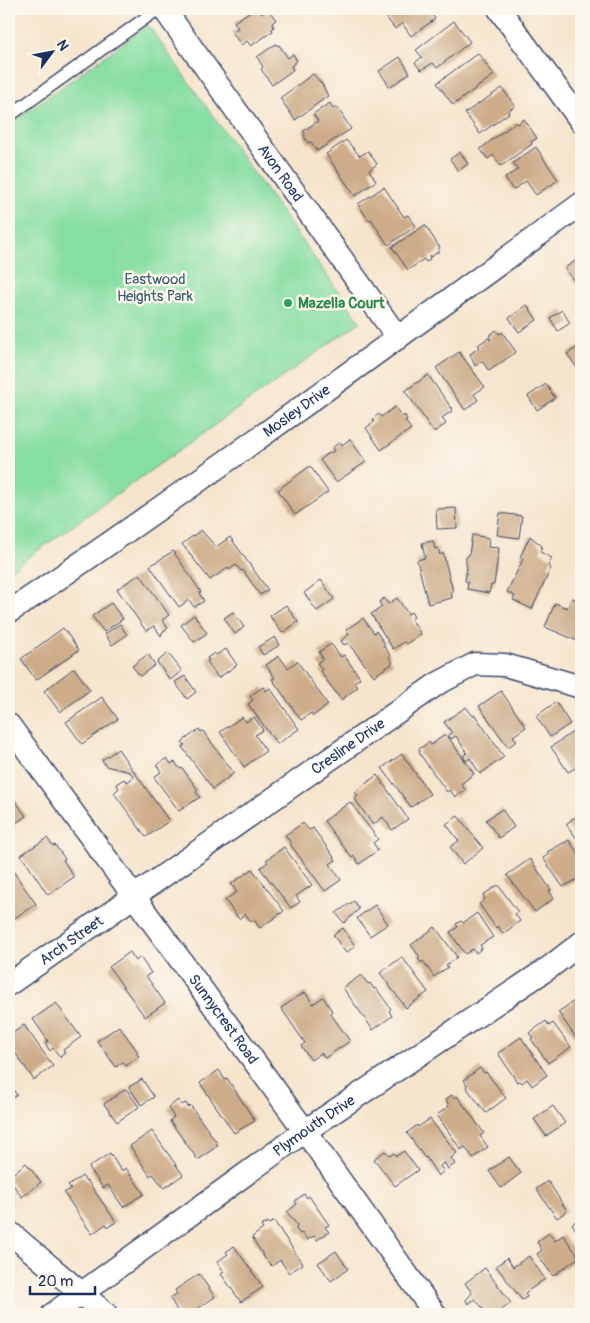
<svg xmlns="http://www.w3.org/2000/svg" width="590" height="1323" font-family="Pangolin,sans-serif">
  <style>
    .green { fill: #86dea2; stroke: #508680 }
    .building { fill: #cdac89 }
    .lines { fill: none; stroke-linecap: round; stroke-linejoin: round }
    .lane-casing { stroke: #3c4a6e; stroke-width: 14 }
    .street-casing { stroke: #3c4a6e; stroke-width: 25 }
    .lane { stroke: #fff; stroke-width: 11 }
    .street { stroke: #fff; stroke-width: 22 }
    .leisure-dot { fill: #2e9e5b; stroke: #fbf7ec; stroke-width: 2 }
    .labels { text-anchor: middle; stroke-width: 5; stroke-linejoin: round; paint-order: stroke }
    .street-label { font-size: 15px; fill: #1b2f5e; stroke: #fbf7ec }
    .park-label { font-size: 15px; fill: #365b6f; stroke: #fbf7ec }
    .leisure-label { font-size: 15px; font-weight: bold; fill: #27864d; stroke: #fbf7ec; text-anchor: start }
  </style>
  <rect width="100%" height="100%" fill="#fbf7ec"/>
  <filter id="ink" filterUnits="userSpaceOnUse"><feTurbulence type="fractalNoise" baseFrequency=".02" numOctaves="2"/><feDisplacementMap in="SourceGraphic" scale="10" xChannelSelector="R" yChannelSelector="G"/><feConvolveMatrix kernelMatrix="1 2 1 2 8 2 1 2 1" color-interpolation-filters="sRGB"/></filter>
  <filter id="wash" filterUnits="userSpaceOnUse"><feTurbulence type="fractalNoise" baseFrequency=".0096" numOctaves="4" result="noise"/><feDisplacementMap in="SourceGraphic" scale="20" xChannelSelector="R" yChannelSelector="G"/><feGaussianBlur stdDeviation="1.12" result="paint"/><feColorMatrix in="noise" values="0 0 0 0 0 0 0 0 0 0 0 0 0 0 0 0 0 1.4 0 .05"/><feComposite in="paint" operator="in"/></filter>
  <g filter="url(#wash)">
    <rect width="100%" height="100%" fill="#f6e4cc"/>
    <path class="green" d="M148,25L360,322L9,571V125Z"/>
    <g id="blocks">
      <path class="building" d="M254,9H258L262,14L268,9L276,20L272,23L274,27L272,29L273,31L251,46L247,41L241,45L232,32L238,28L234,22Z
        M397,9H431L430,11L435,19L411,36L402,23L395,29L386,17Z
        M454,21L470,42L437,68L433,63L421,70L415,63L422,57L416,50Z
        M276,44L278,46L279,45L288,58L293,54L297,61L291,66L293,70L272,85L261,69L263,67L257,57Z
        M478,53L494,75L453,105L437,83Z
        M400,57L410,73L390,87L379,71Z
        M313,74L322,84L328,96L295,120L280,98Z
        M502,88L515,106L508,111L509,113L480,134L465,113Z
        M330,103L333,109L337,107L351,129L317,151L311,142L308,143L304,136L305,134L303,131L318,121L313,114Z
        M524,119L537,138L531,142L532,144L501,166L493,155L488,159L480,149L516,122L518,124Z
        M346,140L360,156L368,151L377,164L369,170L376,181L355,196L326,154Z
        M536,147L558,180L536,195L526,181L513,190L505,178L518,169L513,163Z
        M460,152L468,164L458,171L450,159Z
        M384,187L404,217L408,215L416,226L388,245L371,219L369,221L358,204Z
        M425,225L440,248L438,250L439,251L431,257L430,255L429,256L430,259L426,262L424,259L408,270L392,247Z
        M581,257V291L565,268Z
        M527,305L537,320L519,332L509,318Z
        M562,310L570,323L558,331L550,318Z
        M496,330L499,334L502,332L516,352L489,371L482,361L475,366L470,354L480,347L478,345L488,338L490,340L491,339L489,336Z
        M581,345V371L580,372L567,354Z
        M459,352L485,387L474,394L478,400L465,410L436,368Z
        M428,375L453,410L442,418L446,424L434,432L405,391Z
        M546,384L555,398L537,410L528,396Z
        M395,407L402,417L405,415L407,420L405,421L411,429L381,450L366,428L374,422L373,419L379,414L381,417Z
        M350,439L366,462L336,482L320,460L324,457L323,456L334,451L332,448L340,442L342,445Z
        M310,466L328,492L295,515L278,490Z
        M456,508L457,528L437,529L436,509Z
        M500,513L522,516L519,538L497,535Z
        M201,530L216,547L230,537L268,590L260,595L243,570L241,571L236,565L229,570L228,568L210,580L182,544Z
        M472,535L489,538L488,547L499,548L494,585H491L489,593L467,589L468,582L465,581L467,567L466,565V557L469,555Z
        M530,536L542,546L540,552L552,558L548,566L551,568L532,609L513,600L515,596L507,592L523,559L520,557Z
        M433,541L435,549L438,548L440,555L443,553L453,591H451L452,598L428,604L417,560L425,558L422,543Z
        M173,551L201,592L199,593L204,601L194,607L189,600L179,607L150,566Z
        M140,574L169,615L162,620L168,628L163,631L161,636L154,626L146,631L117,589Z
        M321,580L334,599L317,611L304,593Z
        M384,598L388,604L397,598L408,614L411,612L414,617L411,619L421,634L406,644L404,642L393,649L371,614L382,607L379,602Z
        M572,598L581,602L578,613L581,614V638L580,642L545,627L555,603L567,608Z
        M111,603L123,619L104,632L92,616Z
        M286,605L298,622L282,633L270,616Z
        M233,612L244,627L235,634L224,618Z
        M194,615L207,633L194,642L181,625Z
        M363,618L374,633L376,631L385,644L383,645L391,656L389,657L393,663L374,676L348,643L344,645L341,641L349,634L346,630Z
        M120,624L127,635L112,645L105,634Z
        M63,628L79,650L36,680L21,659Z
        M275,637L280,645L263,655L258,647Z
        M331,644L341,657L344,655L360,678L354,682L358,687L341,700L320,671L322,669L317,663L323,659L319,652Z
        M226,649L237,665L218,678L207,661L209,660L207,658L214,653L216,655Z
        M168,653L182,671L170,680L157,662Z
        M148,654L155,665L140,676L132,666Z
        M279,656L288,668L297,661L328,705L313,716L311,713L301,720L272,679L275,678L266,665Z
        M74,668L90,690L60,712L44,691Z
        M185,676L196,692L187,699L175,682Z
        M263,687L266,691L270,688L299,729L277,744L248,704L253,700L250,696Z
        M501,691L526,727L513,736L517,741L508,747L479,706Z
        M102,697L118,719L82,744L66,722Z
        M556,702L570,724L550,737L536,716Z
        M466,707L473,716L475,715L504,757L480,774L470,758L466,761L463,756L467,753L456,736L451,739L448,735L452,733L444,722Z
        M242,717L246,722L254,717L263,730L255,735L266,751L244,767L220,732Z
        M580,727L581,765L568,772L551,747Z
        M199,729L201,732L203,731L234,773L213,789L182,747L185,745L182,742Z
        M446,734L474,774L461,784L465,790L455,797L450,790L447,792L419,753L420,752L419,749L429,742L431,745Z
        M118,749L169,821L146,837L114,793L119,788L116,784L124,779L127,782L134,777L130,772L106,766L102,760Z
        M402,754L430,794L411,807L382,768Z
        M167,758L171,764L175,762L180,769L182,768L198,790L196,792L200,797L179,811L154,777L161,772L157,765Z
        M377,775L408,819L392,830L383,817L373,825L355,799L358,796L355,792Z
        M14,799L26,816L9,828V803Z
        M350,802L378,839L373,843L378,850L359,864L354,856L352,858L324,821Z
        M502,809L514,827L499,838L486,820Z
        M581,813V844L566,824Z
        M458,816L483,848L463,864L450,847L459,841L446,824Z
        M303,823L309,830L313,828L336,860L330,864L341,880L325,891L290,844L291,843L285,835Z
        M47,838L53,846L55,845L65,859L63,860L74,877L48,895L21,855Z
        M569,840L581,858V877L563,887L543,858L549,854L547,852Z
        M284,847L312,885L296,896L300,902L291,908L260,868L268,862L266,860Z
        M530,859L551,890L549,891L554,898L535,912L507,875Z
        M252,869L284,911L260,928L254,920L251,922L245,914L239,919L225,900L237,892L231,884Z
        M13,871L36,904L13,919L9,912V874Z
        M498,885L518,912L515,914L520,921L503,934L498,926L496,928L479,904L485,899L483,895Z
        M354,901L359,909L344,923L336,913Z
        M375,905L388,924L370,936L357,918Z
        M477,913L493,937L480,945L482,948L476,953L473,949L465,954L450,932L458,927L456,924L461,921L463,923Z
        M435,927L457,957L446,965L448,967L434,977L423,961L421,963L418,959L420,957L411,945Z
        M343,928L355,946L346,953L333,935Z
        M130,952L136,961L140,957L151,973L146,976L165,1003L145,1017L109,967Z
        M402,957L428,992L406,1008L380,973Z
        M361,975L368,984L370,983L374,989L376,988L391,1009L389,1011L392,1016L373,1030L343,988Z
        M305,992L313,1004L323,997L332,1011L330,1013L350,1041L325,1058L321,1053L311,1060L301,1046L305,1043L281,1008Z
        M580,997L581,999V1045L558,1012Z
        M56,1003L81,1037L63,1050L65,1053L60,1057L53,1048L50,1051L45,1043L48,1041L33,1019Z
        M546,1021L549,1026L553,1023L571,1047L548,1063L531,1039L533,1038L529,1033Z
        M24,1025L53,1066L34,1080L9,1044V1036Z
        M119,1026L138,1052L136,1053L139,1056L126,1066L123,1062L116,1067L97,1041Z
        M521,1037L547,1075L532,1086L527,1079L522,1083L520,1081L517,1082L498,1053Z
        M480,1068L484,1073L486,1072L506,1098L486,1113L466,1087L467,1085L464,1080Z
        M219,1070L225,1080L227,1078L255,1121L234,1133L200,1083Z
        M142,1079L154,1097L141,1105L129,1087Z
        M9,1084L17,1095L9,1101Z
        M126,1089L139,1107L117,1122L104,1104Z
        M452,1095L454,1098L457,1096L484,1133L480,1136L488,1147L473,1158L465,1147L461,1150L437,1115L449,1106L446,1099Z
        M178,1100L181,1105L186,1103L188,1107L190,1105L217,1143V1146L198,1160L170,1121L174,1117L168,1108Z
        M553,1106L565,1123L546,1136L534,1119Z
        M430,1119L457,1153L451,1158L455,1164L448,1169L444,1162L440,1166L444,1171L438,1176L426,1157L425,1158L407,1133L417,1125L418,1127Z
        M152,1131L183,1175L164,1188L153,1174L150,1176L130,1146Z
        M385,1151L390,1156L394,1153L396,1156L404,1151L418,1170L395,1186L374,1159Z
        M110,1153L121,1171L126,1168L144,1194L123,1207L108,1185L103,1188L89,1167Z
        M509,1157L521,1173L501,1188L489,1171Z
        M26,1163L41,1182L22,1197L9,1179V1177Z
        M82,1176L86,1181L87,1180L116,1222L108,1227L106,1224L92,1234L64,1193L71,1189L68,1186Z
        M548,1181L567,1211L557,1218L536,1189Z
        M304,1194L307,1198L309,1196L329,1225L325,1227L329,1232L317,1240L314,1236L307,1240L303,1234L299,1233L296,1229L297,1225L287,1212L297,1204L295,1201Z
        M581,1217V1237L572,1224Z
        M274,1221L303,1264L289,1273L280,1260L272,1266L265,1259L252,1237L263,1229L261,1226L268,1222L269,1224Z
        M549,1233L555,1241L563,1235L579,1257L553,1276L537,1254L542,1250L537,1242Z
        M234,1246L263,1287L241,1302L221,1274L224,1272L217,1262L228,1254L226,1252Z
        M336,1251L348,1269L331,1281L318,1263Z
        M529,1256L545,1279L525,1293L527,1297L522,1300L496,1266L507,1258L513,1267Z
        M485,1268L511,1303L496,1314H488L475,1299L468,1304L466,1300L472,1293L465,1283Z
        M199,1274L215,1297L191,1313L192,1314H179L170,1298L177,1294L175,1290Z"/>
    </g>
  </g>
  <g filter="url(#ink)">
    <use href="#blocks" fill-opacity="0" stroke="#3c4a6e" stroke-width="1"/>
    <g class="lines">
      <g class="lane-casing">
        <path id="lane" d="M9,116L158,9"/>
      </g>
      <g class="street-casing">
        <g id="street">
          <path id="s1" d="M164,9L398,338"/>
          <path d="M499,9L581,121"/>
          <path id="s2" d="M9,612C203,481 392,342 581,204"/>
          <path id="s3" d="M9,725L305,1131L435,1314"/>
          <path id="s4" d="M9,984L437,684L475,664L505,665L581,687"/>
          <path d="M9,1232L106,1314"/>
          <path id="s5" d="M53,1314L305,1131L550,967L581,943"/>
        </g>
      </g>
      <use href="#lane" class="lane"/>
      <use href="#street" class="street"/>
    </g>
  </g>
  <circle class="leisure-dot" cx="288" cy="303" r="5"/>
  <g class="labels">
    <g class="street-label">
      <text dy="5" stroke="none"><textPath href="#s1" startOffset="201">Avon Road</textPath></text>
      <text dy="5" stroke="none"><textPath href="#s2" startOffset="351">Mosley Drive</textPath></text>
      <text dy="5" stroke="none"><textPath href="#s4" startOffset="414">Cresline Drive</textPath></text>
      <text dy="5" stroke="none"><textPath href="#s4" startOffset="76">Arch Street</textPath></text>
      <text dy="5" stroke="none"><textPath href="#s3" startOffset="364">Sunnycrest Road</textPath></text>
      <text dy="5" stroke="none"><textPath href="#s5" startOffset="322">Plymouth Drive</textPath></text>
    </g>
    <g class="park-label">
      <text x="155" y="284">Eastwood<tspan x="155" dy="17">Heights Park</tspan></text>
    </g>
    <g class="leisure-label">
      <text x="298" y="308">Mazella Court</text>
    </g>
  </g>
  <rect width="590" height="1323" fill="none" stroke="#fbf7ec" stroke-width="30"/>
  <g transform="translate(52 52) rotate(58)" stroke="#fbf7ec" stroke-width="4" paint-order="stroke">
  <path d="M0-4L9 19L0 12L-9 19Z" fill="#1b2f5e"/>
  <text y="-8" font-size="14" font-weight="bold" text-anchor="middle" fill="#1b2f5e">N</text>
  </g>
  <path d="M30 1286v8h65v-8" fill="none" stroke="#1b2f5e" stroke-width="2.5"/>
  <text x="38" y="1286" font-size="15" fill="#1b2f5e" stroke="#fbf7ec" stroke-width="4" paint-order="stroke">20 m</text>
</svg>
